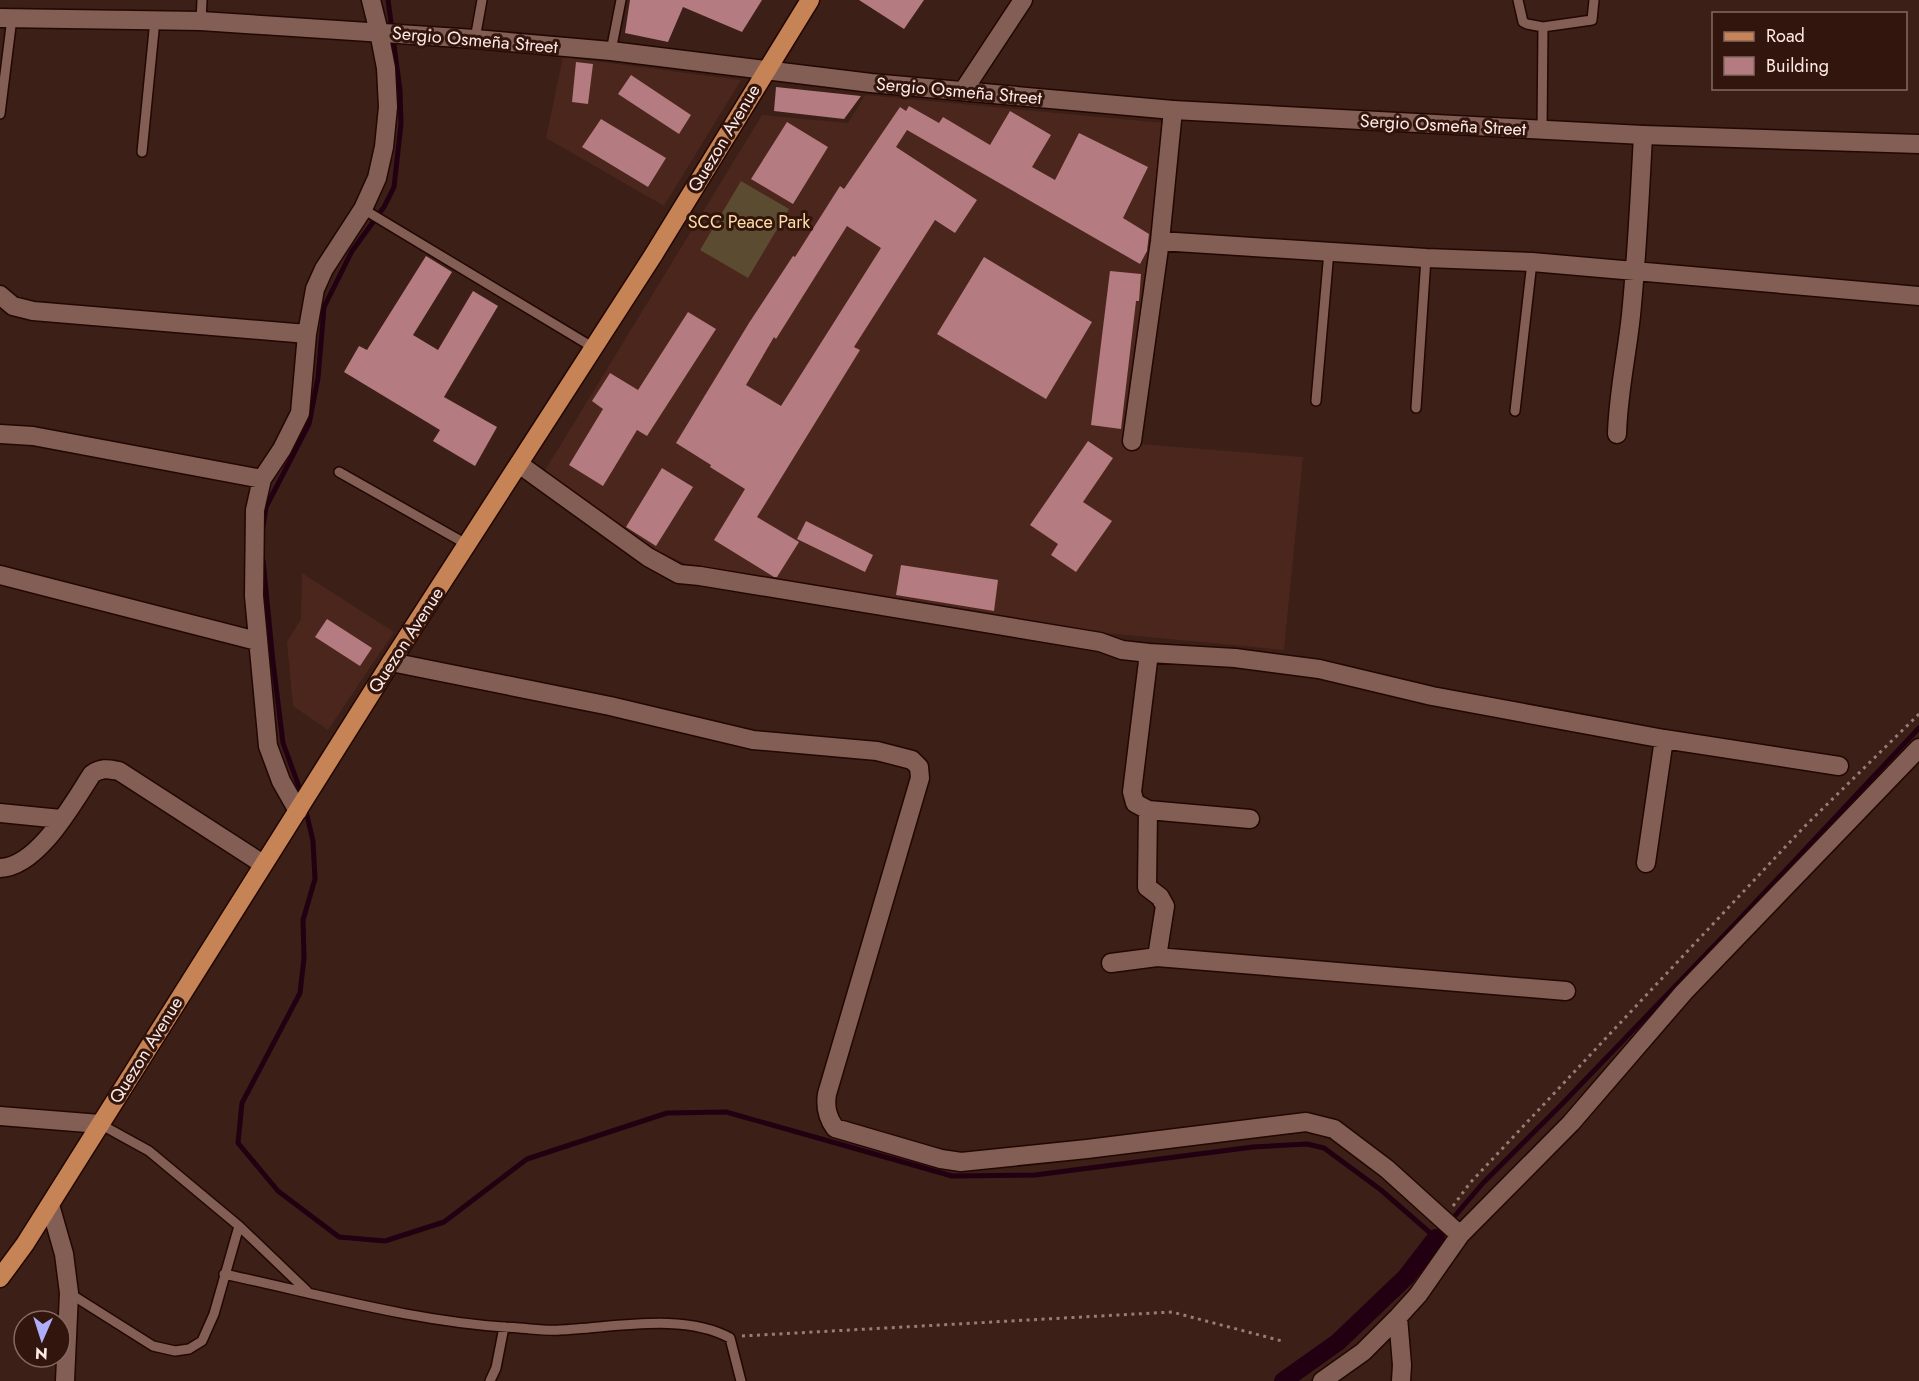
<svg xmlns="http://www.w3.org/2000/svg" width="1919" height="1381" font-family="Jost,sans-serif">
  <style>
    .built { fill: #4b261c }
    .green { fill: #5a4b31 }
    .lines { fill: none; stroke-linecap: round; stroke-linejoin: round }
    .stream { stroke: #220012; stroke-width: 5 }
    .canal { stroke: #220012; stroke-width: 18 }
    .building { fill: #b47b81; fill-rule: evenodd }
    .lane-casing { stroke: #220703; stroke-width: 12 }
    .street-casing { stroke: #220703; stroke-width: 21 }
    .secondary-casing { stroke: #220703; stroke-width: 21 }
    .primary-casing { stroke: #220703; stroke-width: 21 }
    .path { stroke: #967d77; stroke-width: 3; stroke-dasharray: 3 4.5; stroke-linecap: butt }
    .lane { stroke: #825e55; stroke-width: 9 }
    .street { stroke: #825e55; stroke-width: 18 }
    .secondary { stroke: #825e55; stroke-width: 18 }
    .primary { stroke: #c68355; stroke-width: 18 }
    .labels { text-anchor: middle; stroke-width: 6; stroke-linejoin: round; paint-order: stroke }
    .street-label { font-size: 18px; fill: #fee9e4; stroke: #32150d }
    .park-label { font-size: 18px; fill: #fedda5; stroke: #32150d }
  </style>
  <rect width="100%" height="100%" fill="#3c1f17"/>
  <path class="built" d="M563,57L741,80L664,206L546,138Z
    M865,95L1164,123L1152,256L1127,443L1303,457L1284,650L1095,632L686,564L647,546L544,472L762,115L848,123Z
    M302,573L394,632L328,730L293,706L287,642L301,619Z"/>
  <path class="green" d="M741,181L789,209L748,278L700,250Z"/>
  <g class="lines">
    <path class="stream" d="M263,527L266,507L309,424L318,378L324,307L352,251L384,207L394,187L401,124L400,90L388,0
      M263,560L273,662L283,743L302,795
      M305,807L313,841L315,879L303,920L304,958L300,993L242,1103L238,1143L278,1191L339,1237L385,1241L444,1222L527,1159L667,1113L726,1112L952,1176L1035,1175L1253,1147L1307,1144L1324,1148L1381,1190L1436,1238L1483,1183L1562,1104L1737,922L1919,728"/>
    <path class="canal" d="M1283,1381L1338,1342L1406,1277L1436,1238"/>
  </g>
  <path class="building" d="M630,0H762L742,32L683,7L668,42L625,33Z
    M859,0H924L904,29Z
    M576,62L593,64L588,104L572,102Z
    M631,75L691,115L679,134L618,94Z
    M776,87L861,96L844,119L774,111Z
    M909,106L939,123L943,117L990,145L1010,111L1051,135L1032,167L1055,180L1079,133L1148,167L1123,218L1149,234L1147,251L1140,264L907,130L896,147L977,200L955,233L935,220L854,347L860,350L757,517L799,542L777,577H774L714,540L745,489L710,467L711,465L676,443L749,323L793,256L795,257L840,186L844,189L900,107L906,111ZM847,226L881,248L781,406L746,385L774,337L776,339Z
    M601,119L666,158L648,187L582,147Z
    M787,122L828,147L793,204L751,179Z
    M426,256L452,272L413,335L438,350L473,291L498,306L444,397L497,427L475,466L433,441L440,430L344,372L359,346L367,350Z
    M984,257L1092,322L1046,399L937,334Z
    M1110,271L1141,274L1139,301H1136L1121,429L1091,425Z
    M688,312L716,329L647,436L637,430L603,486L569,465L603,409L592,401L610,373L638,390Z
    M1088,441L1113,458L1083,502L1112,521L1076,572L1051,555L1058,544L1030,525Z
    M662,468L693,487L656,546L626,527Z
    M806,521L873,555L865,572L797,539Z
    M901,565L998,580L994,611L896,595Z
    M327,619L372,648L360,666L315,637Z"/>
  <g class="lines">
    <g class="lane-casing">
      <path id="lane" d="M1518,0L1523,22L1527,24L1543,27L1542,130
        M201,21L202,0
        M1543,27L1592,20L1594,0
        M475,39L482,0
        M611,51L621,0
        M0,114L12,18
        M142,152L155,20
        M363,209L594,348
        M1316,401L1329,251
        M1416,408L1426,258
        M1515,411L1532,262
        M339,472L468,545
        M100,1124L149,1151L239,1226L307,1291
        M224,1274C322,1295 419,1323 519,1328C533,1329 547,1331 560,1330C612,1328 683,1312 730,1338L741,1381
        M69,1293L153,1346L175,1351L189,1349L202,1341L214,1314L239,1226
        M490,1381L496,1368L504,1327"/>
    </g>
    <g class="street-casing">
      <path id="street" d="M963,91L1023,0
        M1160,241L1426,258L1532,262L1919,296
        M0,295L13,306L33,311L307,334
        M0,434L33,436L262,479
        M1617,434C1618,394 1627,354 1631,315C1637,255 1640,195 1643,135
        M1132,441L1160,241L1173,110
        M519,464L648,557L679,574L700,576L1100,642L1122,650L1149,653L1235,658L1319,669L1432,696L1664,739L1839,766
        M0,575L257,641
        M1149,653L1132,792L1135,803L1148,810L1250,819
        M391,662L610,706L753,740L877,751L912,760L919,767L920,778L827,1094C825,1107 827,1117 835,1128L941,1159L961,1162L1087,1149L1306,1122L1334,1129L1387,1169L1460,1235
        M1148,810L1147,887L1160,897L1165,906L1157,957
        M298,811L281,781L268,746L254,596L255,510L262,479L282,449L300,413L307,334L315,289L324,269L363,209L377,178L384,147L388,107L386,68L379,32
        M0,813L61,819
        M1646,863L1664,739
        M0,868C38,867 73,803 92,774C102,767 108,769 119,771L263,864
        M1111,963L1157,957L1566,991
        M0,1116L100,1124
        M50,1205L64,1254L69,1293L65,1381
        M1398,1317L1402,1365L1401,1381
        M1322,1381L1363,1352L1398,1317L1418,1295L1460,1235L1571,1123L1684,992L1919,748"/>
    </g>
    <g class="secondary-casing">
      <path id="secondary" d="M371,0L379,32
        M0,18L201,21L475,39L611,51L871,83L1173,110L1643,135L1919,144"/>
    </g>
    <g class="primary-casing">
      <path id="primary" d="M0,1278L25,1244L391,662L654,254L810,0"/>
    </g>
    <path class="path" d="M1453,1206L1470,1183L1804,827L1919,714
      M742,1336L1172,1312L1282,1341"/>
    <use href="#lane" class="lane"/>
    <use href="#street" class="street"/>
    <use href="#secondary" class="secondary"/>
    <use href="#primary" class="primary"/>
  </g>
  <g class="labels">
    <g class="street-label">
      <text transform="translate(475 40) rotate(5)" y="6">Sergio Osmeña Street</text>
      <text transform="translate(959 91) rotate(5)" y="6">Sergio Osmeña Street</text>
      <text transform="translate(1443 125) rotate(3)" y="6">Sergio Osmeña Street</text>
      <text transform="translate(724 138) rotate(-59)" y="6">Quezon Avenue</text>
      <text transform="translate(406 640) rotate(-57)" y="6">Quezon Avenue</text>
      <text transform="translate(146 1050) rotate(-58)" y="6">Quezon Avenue</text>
    </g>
    <g class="park-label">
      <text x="749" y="228">SCC Peace Park</text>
    </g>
  </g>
  <rect x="1712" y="12" width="195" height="78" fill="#32150d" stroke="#846a63" stroke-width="1.5"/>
  <rect x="1724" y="32" width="30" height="9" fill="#c68355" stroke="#846a63" stroke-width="1.5"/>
  <text x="1766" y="42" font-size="18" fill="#fee9e4">Road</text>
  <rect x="1724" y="57" width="30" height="18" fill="#b47b81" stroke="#846a63" stroke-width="1.5"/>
  <text x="1766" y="72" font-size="18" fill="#fee9e4">Building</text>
  <g transform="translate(42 1339) rotate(183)"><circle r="28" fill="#32150d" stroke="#846a63" stroke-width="1.5"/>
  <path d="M0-4.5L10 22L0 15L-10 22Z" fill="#aeaefb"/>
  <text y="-9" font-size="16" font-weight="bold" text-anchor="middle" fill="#fee9e4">N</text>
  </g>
</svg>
